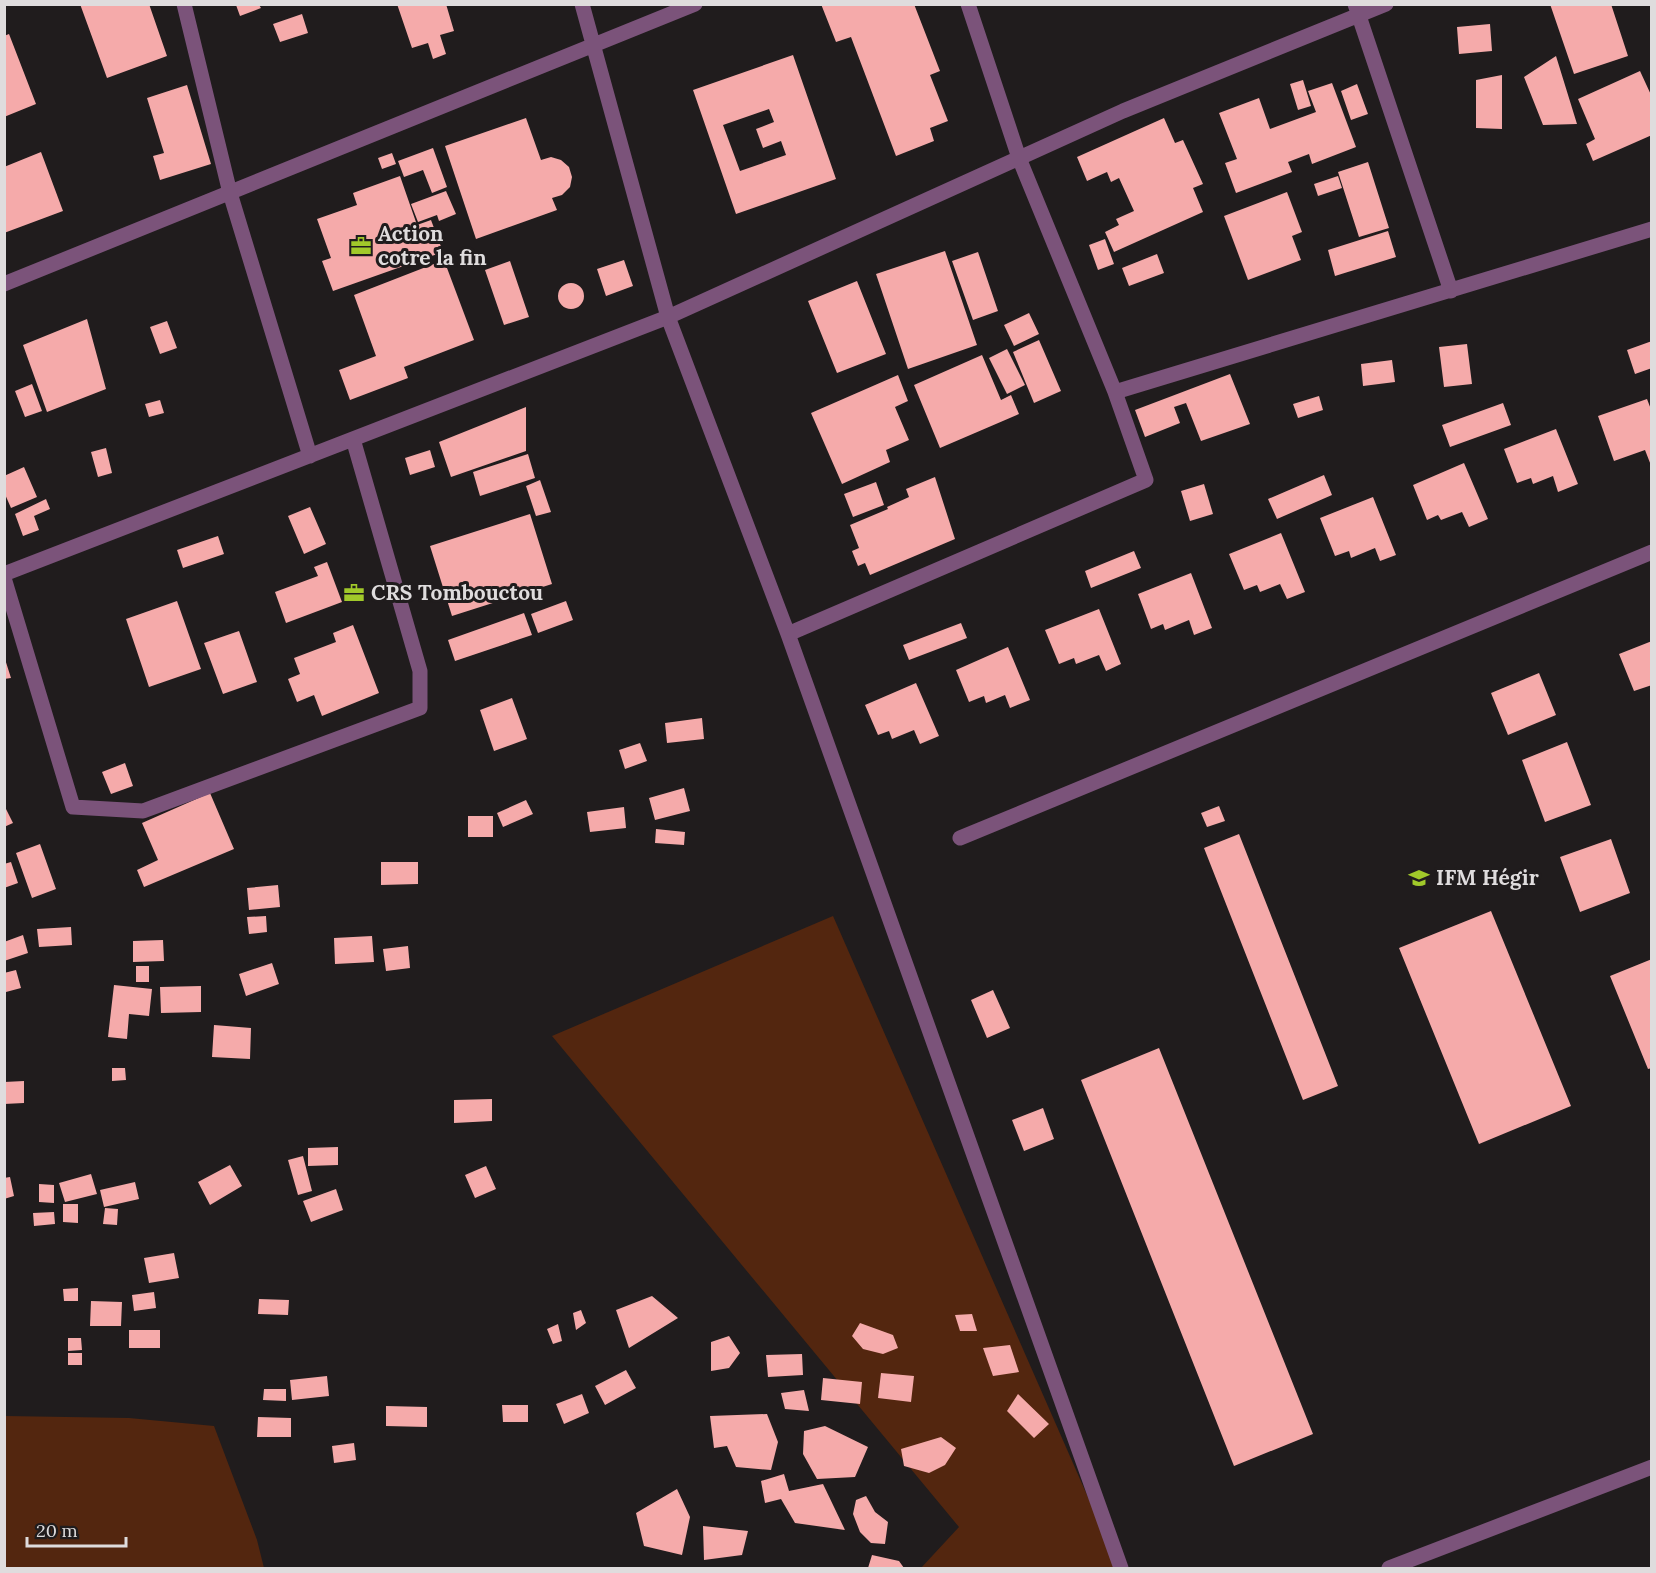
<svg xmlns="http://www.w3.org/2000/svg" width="1656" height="1573" font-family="Lora,serif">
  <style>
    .green { fill: #53260f }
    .building { fill: #f5aaaa; fill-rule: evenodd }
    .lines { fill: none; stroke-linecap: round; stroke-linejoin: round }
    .street { stroke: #7b537a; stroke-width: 15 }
    .labels { text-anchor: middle; stroke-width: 6; stroke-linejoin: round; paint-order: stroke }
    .poi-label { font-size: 21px; font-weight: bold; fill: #dfdcdd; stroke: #201c1d; text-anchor: start }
  </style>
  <rect width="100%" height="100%" fill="#201c1d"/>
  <path class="green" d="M833,916L1119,1568H921L959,1527L552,1036Z
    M5,1416L129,1418L214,1426L257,1540L264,1568H5Z"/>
  <path class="building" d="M80,4H149L167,56L107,78Z
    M397,4H446L454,31L440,35L446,54L433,59L428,43L412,48Z
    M821,4H914L940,71L930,75L948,121L930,128L934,141L896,156L851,37L836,42Z
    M1550,4H1611L1628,56L1574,74Z
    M236,5H259L261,8L240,16Z
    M302,14L308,33L280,42L273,24Z
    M1490,24L1492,51L1459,54L1457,27Z
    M9,34L36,104L4,117V36Z
    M793,55L836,179L736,214L693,90ZM769,109L774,122L756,129L763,148L781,141L786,155L740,171L723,125Z
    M1556,56L1577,124L1543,125L1524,77Z
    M1640,71L1652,97V135L1593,161L1586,144L1595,139L1578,99Z
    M1502,75V129L1476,128V80Z
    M1303,80L1311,106L1298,110L1290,84Z
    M1332,83L1356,147L1312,164L1309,154L1288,162L1292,172L1236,193L1225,163L1237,159L1219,113L1259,98L1270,129L1316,112L1308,91Z
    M1357,84L1368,114L1351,120L1341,91Z
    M187,85L211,164L160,180L153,156L164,153L147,98Z
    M526,118L541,160L551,157L561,160L569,167L572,177L570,187L562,195L552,198L557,210L476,239L445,146Z
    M1164,118L1175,143L1183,140L1203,184L1193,188L1203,212L1114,252L1105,232L1119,225L1116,219L1134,211L1119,178L1111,182L1107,172L1087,181L1077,157Z
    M433,148L447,187L432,193L423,170L404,177L398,161Z
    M41,152L63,211L4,233V167Z
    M392,153L396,164L382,169L378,158Z
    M1368,162L1389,228L1359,237L1338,172Z
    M400,176L417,225L431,220L443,252L333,291L322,261L331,258L317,219L357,205L353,193Z
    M1338,176L1342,188L1318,196L1314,184Z
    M446,191L456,214L439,221L437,215L418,222L411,204Z
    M1287,192L1302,232L1292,236L1301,260L1248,280L1224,216Z
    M1388,231L1396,257L1335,276L1328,250Z
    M1105,239L1114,264L1098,270L1089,245Z
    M945,251L977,345L908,369L876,274Z
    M978,252L998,311L973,320L952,261Z
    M1157,254L1164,273L1129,286L1122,268Z
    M444,260L474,340L404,367L408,378L350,400L339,370L376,356L354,295Z
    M624,260L633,286L606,296L597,269Z
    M510,261L529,317L504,325L485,270Z
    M857,281L886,354L837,373L808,301Z
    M558 296a13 13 0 1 1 26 0a13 13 0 1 1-26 0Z
    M1029,313L1039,334L1014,346L1004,325Z
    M87,319L106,389L47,412L23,345Z
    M167,321L177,348L160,354L150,327Z
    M1039,340L1061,391L1034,403L1013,352Z
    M1652,341V368L1635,374L1627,350Z
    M1467,344L1472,384L1444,387L1439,347Z
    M1007,349L1025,385L1007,394L989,358Z
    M982,355L1001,400L1011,395L1019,414L940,448L914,385Z
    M1392,360L1395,382L1363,386L1361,364Z
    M1230,374L1250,424L1201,441L1186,403L1174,407L1180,423L1145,437L1135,410Z
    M898,375L908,401L895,407L909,440L886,450L890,462L842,484L811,413Z
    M32,384L42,411L25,417L15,391Z
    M1319,396L1323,410L1298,418L1293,404Z
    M1647,399L1652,412V468L1645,450L1614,461L1598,416Z
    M160,400L164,413L149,417L145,404Z
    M1503,403L1511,425L1450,447L1442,425Z
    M526,407V451L451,477L439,442Z
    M1556,429L1578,484L1558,492L1553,476L1533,484L1531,478L1517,483L1504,449Z
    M106,448L112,473L98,477L91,452Z
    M430,450L435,467L410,475L405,458Z
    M528,454L535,478L480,496L473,472Z
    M1464,463L1488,519L1469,527L1462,512L1441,520L1438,515L1427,520L1413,485Z
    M24,467L37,497L11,508L4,492V476Z
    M1324,475L1332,495L1277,519L1268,499Z
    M935,477L955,539L870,575L865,563L858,566L852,551L859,548L850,525L888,509L887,507L909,497L906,489Z
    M540,480L551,512L536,516L526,486Z
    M876,482L884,505L853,517L844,494Z
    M1204,484L1213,514L1190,521L1181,491Z
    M1373,497L1396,555L1380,561L1375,548L1351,558L1349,551L1335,556L1320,518Z
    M46,499L50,509L34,516L39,530L23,536L15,514Z
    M310,507L326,544L304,554L288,516Z
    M530,514L552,584L452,616L430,546Z
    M1281,533L1305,592L1287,599L1280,584L1260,592L1257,585L1244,590L1229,554Z
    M218,536L224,554L183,568L177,550Z
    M1134,551L1141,568L1091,588L1085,571Z
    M327,562L342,602L286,623L275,592L318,576L314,567Z
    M1191,573L1212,628L1194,635L1189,620L1165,630L1163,624L1151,629L1138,594Z
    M177,601L201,669L149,687L126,619Z
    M566,601L573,620L538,633L531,614Z
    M1099,609L1121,664L1106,671L1099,655L1076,664L1074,658L1059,664L1045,630Z
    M524,613L532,635L455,661L448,640Z
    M961,623L967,638L909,660L903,645Z
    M353,625L379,693L322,716L314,695L297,702L288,679L300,674L294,658L336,642L333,633Z
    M239,631L257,682L223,694L204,643Z
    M1652,641V685L1634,691L1619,654Z
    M1008,647L1030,700L1010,708L1005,695L986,703L984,696L969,702L956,670Z
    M4,656L11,678L4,679Z
    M1539,673L1556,715L1508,735L1491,693Z
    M916,683L939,736L920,744L914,730L892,739L889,731L878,735L865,705Z
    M512,698L527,739L494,751L480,710Z
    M702,718L704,739L667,743L665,723Z
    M1567,742L1591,805L1545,822L1522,760Z
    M640,743L647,761L625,769L619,750Z
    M125,763L133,786L111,794L102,772Z
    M684,788L690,811L655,820L649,798Z
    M210,793L234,849L144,887L137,870L158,860L142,823Z
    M526,800L533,814L503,827L497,813Z
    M4,805L13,823L4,827Z
    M1219,806L1225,821L1207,827L1201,813Z
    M624,807L626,828L590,832L587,812Z
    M468,816H493V837H468Z
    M656,829L685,832L684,845L655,843Z
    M1239,834L1338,1086L1303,1100L1204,848Z
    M1611,839L1630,893L1580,912L1560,857Z
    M40,844L56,889L32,898L16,853Z
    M11,862L18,883L4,888V864Z
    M381,862H418V884L381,885Z
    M278,885L280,907L249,910L247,888Z
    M1491,911L1571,1106L1479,1144L1399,948Z
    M266,916L267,932L249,934L247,917Z
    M71,927L72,945L39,947L37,929Z
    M23,935L28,953L4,961V942Z
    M372,936L374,962L335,964L334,938Z
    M163,940L164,961L133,962V941Z
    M408,946L410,968L386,971L383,949Z
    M1652,959V1068L1648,1069L1610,976Z
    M272,963L279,984L246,996L239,974Z
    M136,966H149V982H136Z
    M16,970L21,988L6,992L4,973Z
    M114,985L152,989L149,1016L129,1014L127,1039L108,1037Z
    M201,986V1012L161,1013L160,987Z
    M993,990L1010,1028L987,1038L971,1000Z
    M214,1025L251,1028L250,1059L212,1057Z
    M1159,1048L1313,1434L1234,1466L1081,1080Z
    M112,1068H125L126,1080L112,1081Z
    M24,1081V1103L4,1104V1082Z
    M492,1099V1121L454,1123V1100Z
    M1043,1108L1054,1139L1024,1151L1012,1120Z
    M338,1147V1165L308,1166V1148Z
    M303,1156L312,1191L298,1195L288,1160Z
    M230,1165L242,1186L210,1205L198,1182Z
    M486,1166L496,1189L475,1198L465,1175Z
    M91,1174L97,1194L65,1202L59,1183Z
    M10,1177L14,1196L4,1199V1178Z
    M135,1182L139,1199L104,1207L100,1190Z
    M39,1184L54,1185V1203L39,1202Z
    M336,1189L343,1210L311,1222L303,1201Z
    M63,1204H78V1223L63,1222Z
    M105,1208L118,1209L117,1225L103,1224Z
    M54,1212L55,1224L34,1226L33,1213Z
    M174,1253L179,1278L149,1283L144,1258Z
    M78,1288V1301H64L63,1289Z
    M154,1292L156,1308L134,1311L132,1295Z
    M652,1296L678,1318L629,1348L616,1310Z
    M259,1299L289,1300L288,1315L258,1314Z
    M91,1301L122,1302L121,1326H90Z
    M581,1310L586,1323L576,1330L573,1313Z
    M972,1314L977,1331H960L955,1315Z
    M860,1323L893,1335L898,1348L883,1354L863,1349L852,1336Z
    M558,1324L562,1341L553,1344L547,1329Z
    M129,1330H160V1348H129Z
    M729,1336L740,1353L729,1368L711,1371V1342Z
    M68,1338H81L82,1350L68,1351Z
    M1010,1345L1019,1372L993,1376L983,1348Z
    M68,1353H82V1365H68Z
    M802,1354L803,1375L768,1377L766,1355Z
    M626,1370L636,1388L605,1405L595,1386Z
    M881,1373L914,1376L911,1402L878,1398Z
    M327,1376L329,1396L292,1400L290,1380Z
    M823,1378L862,1382L860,1404L821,1400Z
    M264,1389H286V1401L263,1400Z
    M804,1390L809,1411L785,1409L781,1393Z
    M582,1394L589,1413L564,1424L556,1404Z
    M1018,1394L1049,1424L1034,1438L1007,1411Z
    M502,1405H528V1422H503Z
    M386,1406L427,1407V1427L386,1426Z
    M767,1414L778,1442L771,1470L736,1467L727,1446L714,1448L710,1416Z
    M258,1417L291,1418V1437H257Z
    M825,1426L868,1447L855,1477L817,1479L803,1454L804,1431Z
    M941,1437L956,1448L945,1465L929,1473L904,1466L901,1449Z
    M354,1443L356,1460L334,1463L332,1446Z
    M784,1474L789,1491L823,1484L845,1530L795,1523L781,1499L765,1503L761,1481Z
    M677,1489L690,1517L682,1555L644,1546L636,1513Z
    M866,1496L875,1512L888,1522L885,1544L871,1543L860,1532L853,1514L856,1500Z
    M703,1526L748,1531L742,1555L704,1560Z
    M872,1555L899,1561L904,1568H868Z"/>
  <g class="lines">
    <path class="street" d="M184,4L230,193L310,456
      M582,4L668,317L788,634L1121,1568
      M1355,4L1451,291
      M4,284L695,4
      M1115,392L1652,229
      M4,574L668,317L1123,111L1386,4
      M4,578L73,807L143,811L420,708V671L353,439
      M788,634L1146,480L1115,392L1019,158L968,4
      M960,838L1652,552
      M1389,1568L1652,1467"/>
  </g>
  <defs>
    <g id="office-bare" transform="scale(1.62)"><path d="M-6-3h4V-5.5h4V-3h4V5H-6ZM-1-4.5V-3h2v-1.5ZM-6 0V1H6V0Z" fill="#a1c92a" stroke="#201c1d" stroke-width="2.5" paint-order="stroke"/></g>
    <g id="university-bare" transform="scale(1.62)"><path d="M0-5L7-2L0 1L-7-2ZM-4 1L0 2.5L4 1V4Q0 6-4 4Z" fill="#a1c92a" stroke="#201c1d" stroke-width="2.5" paint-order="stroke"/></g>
  </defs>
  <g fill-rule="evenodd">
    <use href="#office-bare" x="361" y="246"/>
    <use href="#office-bare" x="354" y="593"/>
    <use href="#university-bare" x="1419" y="878"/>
  </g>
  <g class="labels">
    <g class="poi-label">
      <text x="378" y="241">Action<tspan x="378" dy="24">cotre la fin</tspan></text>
      <text x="371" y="600">CRS Tombouctou</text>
      <text x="1436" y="885">IFM Hégir</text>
    </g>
  </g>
  <rect width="1656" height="1573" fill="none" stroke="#dfdcdd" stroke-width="12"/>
  <path d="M27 1537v9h99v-9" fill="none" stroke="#dfdcdd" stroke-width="3"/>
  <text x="36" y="1537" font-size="18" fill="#dfdcdd" stroke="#201c1d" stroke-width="4.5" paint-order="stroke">20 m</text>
</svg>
